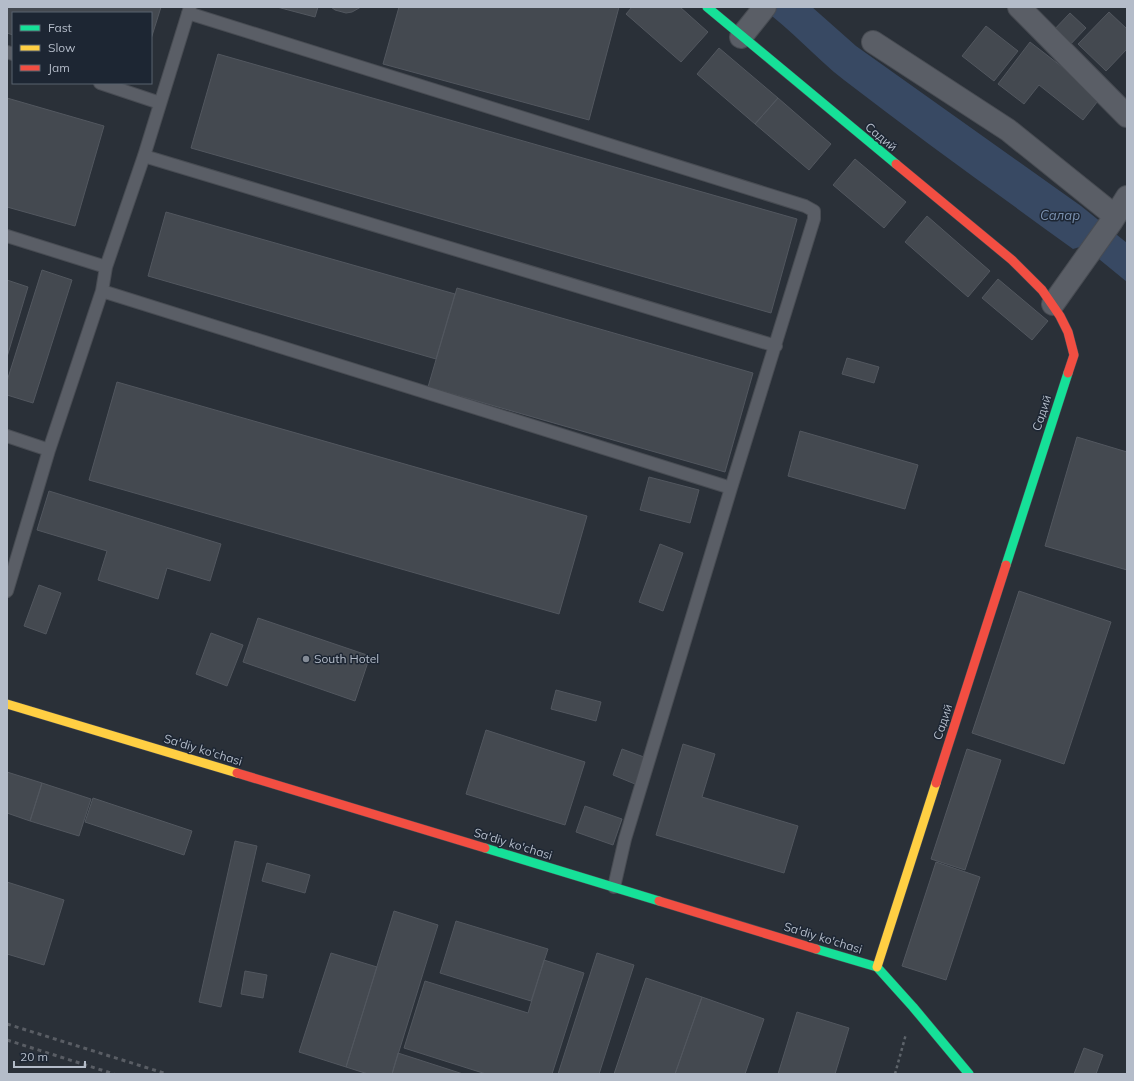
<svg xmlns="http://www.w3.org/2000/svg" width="1134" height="1081" font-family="Mulish,sans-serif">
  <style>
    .water { fill: #384963 }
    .building { fill: #444950; stroke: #52575f }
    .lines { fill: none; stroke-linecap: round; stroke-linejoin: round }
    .lane-casing { stroke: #484c53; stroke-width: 14 }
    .street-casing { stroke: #484c53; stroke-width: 24 }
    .fast-casing { stroke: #484c53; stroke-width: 10 }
    .slow-casing { stroke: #484c53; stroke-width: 10 }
    .jam-casing { stroke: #484c53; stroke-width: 10 }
    .path { stroke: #5d636a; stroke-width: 2.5; stroke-dasharray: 3 3; stroke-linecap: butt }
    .lane { stroke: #5a5e66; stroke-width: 12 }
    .street { stroke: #5a5e66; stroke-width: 22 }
    .fast { stroke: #16e098; stroke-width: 9 }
    .slow { stroke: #ffcf43; stroke-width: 9 }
    .jam { stroke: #f24e42; stroke-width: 9 }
    .rail { stroke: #595d64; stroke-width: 3; stroke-dasharray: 4 4; stroke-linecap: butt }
    .poi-dot { fill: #848b96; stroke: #1d2633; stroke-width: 1.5 }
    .labels { text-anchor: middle; stroke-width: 3; stroke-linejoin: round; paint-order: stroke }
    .street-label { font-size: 12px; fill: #b4bcc9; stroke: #1d2633 }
    .poi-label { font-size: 12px; fill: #b4bcc9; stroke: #1d2633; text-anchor: start }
    .water-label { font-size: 13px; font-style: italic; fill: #7c92b1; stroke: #1d2633 }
  </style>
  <rect width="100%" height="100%" fill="#2a3038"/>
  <path class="water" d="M759,7H812L856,46L1081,206L1127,243V282L1083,246L1073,249C996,193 919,138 844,80C814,57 790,27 759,7Z"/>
  <path class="building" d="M7,7H161L151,39V13H13V35L7,33Z
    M277,7H318L315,17Z
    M331,7H361L352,12L346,13L335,10Z
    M399,7H619L589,120L383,64Z
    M632,7H680L708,32L681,62L626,14Z
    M1109,12L1127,29V49L1106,71L1078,44Z
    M1070,13L1086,28L1067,48L1051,33Z
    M986,26L1018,51L994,81L962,56Z
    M1030,42L1101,97L1083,120L1039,85L1024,104L998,84Z
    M719,48L778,98L755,124L697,74Z
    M218,54L797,219L771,313L191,148Z
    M7,98L104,126L75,226L7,207Z
    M778,98L831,144L809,170L755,124Z
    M855,159L906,202L884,228L833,185Z
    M166,212L455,294L436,359L148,276Z
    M927,216L990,271L968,297L905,242Z
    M42,270L72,280L33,403L7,395V381Z
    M998,279L1048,321L1032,340L982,298Z
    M7,280L28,287L7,357Z
    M457,288L753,373L725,472L428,387Z
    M847,358L879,367L874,383L842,374Z
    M117,382L587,516L559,614L89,480Z
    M800,431L918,465L905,509L788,476Z
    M1077,437L1127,452V570L1045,546Z
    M649,477L699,490L690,523L640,510Z
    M49,491L221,544L210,581L167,568L158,599L98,580L107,551L37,530Z
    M660,544L683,553L663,611L639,602Z
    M39,585L61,593L46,634L24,626Z
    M1019,591L1111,622L1064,764L972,733Z
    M258,618L370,656L355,701L243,662Z
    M211,633L243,645L227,686L196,674Z
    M556,690L601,702L596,721L551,709Z
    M486,730L585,762L565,825L466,794Z
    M683,744L715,754L702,797L798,826L784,873L656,835Z
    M622,749L644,757L635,784L613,775Z
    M967,749L1001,760L965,870L931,859Z
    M7,772L42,783L30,821L7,813Z
    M42,783L91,799L79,836L30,821Z
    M93,798L192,831L184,855L85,822Z
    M585,806L622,819L613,845L576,832Z
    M235,841L257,846L221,1007L199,1002Z
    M936,862L980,877L946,980L902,966Z
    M267,863L310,875L305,893L262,881Z
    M7,882L64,900L44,965L7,954Z
    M394,911L438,925L392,1074H368L346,1067Z
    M456,921L548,949L531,1001L440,973Z
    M331,953L377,967L346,1067L299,1052Z
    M597,953L634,965L599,1074H558Z
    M544,960L584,973L552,1074H486L404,1048L425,981L528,1013Z
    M245,971L267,975L263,998L241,994Z
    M646,978L702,997L675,1074H614Z
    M702,997L764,1019L745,1074H675Z
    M797,1012L849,1028L835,1074H778Z
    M1084,1048L1103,1055L1096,1074H1074Z
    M398,1053L463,1074H392Z"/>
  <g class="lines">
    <g class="lane-casing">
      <path id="lane" d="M188,13L805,206L814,211V219L731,488L625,839L614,887
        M7,52L13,54
        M100,83L160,103
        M144,156L776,346
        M7,236L106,267
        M102,291L731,488
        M7,436L49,450
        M7,591L49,450L102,291L106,267L144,156L190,7"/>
    </g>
    <g class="street-casing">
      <path id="street" d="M1019,7L1127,116
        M741,37L765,7
        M873,42L1008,130L1115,216
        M1053,304L1112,221L1127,197"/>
    </g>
    <g class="fast-casing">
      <path id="fast" d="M707,7L896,164
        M1006,565L1068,373
        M485,848L659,901
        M816,949L877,967L913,1007L969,1074"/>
    </g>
    <g class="slow-casing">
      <path id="slow" d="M7,704L237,773
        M877,967L936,783"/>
    </g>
    <g class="jam-casing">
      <path id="jam" d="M896,164L1012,260L1042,290L1060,316L1068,332L1074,355L1068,373
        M237,773L485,848
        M936,783L1006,565
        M659,901L816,949"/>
    </g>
    <path class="path" d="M895,1074L906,1034"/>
    <use href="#lane" class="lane"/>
    <use href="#street" class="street"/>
    <use href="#fast" class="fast"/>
    <use href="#slow" class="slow"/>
    <use href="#jam" class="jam"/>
    <path class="rail" d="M7,1024L167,1074
      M7,1040L114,1074"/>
  </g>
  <circle class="poi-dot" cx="306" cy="659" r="4"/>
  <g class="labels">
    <g class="street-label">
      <text transform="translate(881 137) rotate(40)" y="4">Садий</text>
      <text transform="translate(1042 413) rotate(-72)" y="4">Садий</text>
      <text transform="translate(943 722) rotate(-72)" y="4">Садий</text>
      <text transform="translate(203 750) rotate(17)" y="4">Sa'diy ko'chasi</text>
      <text transform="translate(513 844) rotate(17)" y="4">Sa'diy ko'chasi</text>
      <text transform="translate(823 938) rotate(17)" y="4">Sa'diy ko'chasi</text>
    </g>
    <g class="poi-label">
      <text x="314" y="663">South Hotel</text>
    </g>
    <g class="water-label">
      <text x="1060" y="220">Салар</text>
    </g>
  </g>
  <rect width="1134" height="1081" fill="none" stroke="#b4bcc9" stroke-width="16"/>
  <rect x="12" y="12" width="140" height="72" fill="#1d2633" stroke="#59626f"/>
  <rect x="20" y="25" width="20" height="6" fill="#16e098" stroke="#59626f"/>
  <text x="48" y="32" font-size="12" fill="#b4bcc9">Fast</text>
  <rect x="20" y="45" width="20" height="6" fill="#ffcf43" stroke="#59626f"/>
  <text x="48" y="52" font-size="12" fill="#b4bcc9">Slow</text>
  <rect x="20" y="65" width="20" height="6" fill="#f24e42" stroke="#59626f"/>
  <text x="48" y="72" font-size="12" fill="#b4bcc9">Jam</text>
  <path d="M14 1061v6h71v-6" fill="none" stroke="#b4bcc9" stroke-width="2"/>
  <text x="20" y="1061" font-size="12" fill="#b4bcc9" stroke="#1d2633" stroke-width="3" paint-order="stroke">20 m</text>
</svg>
